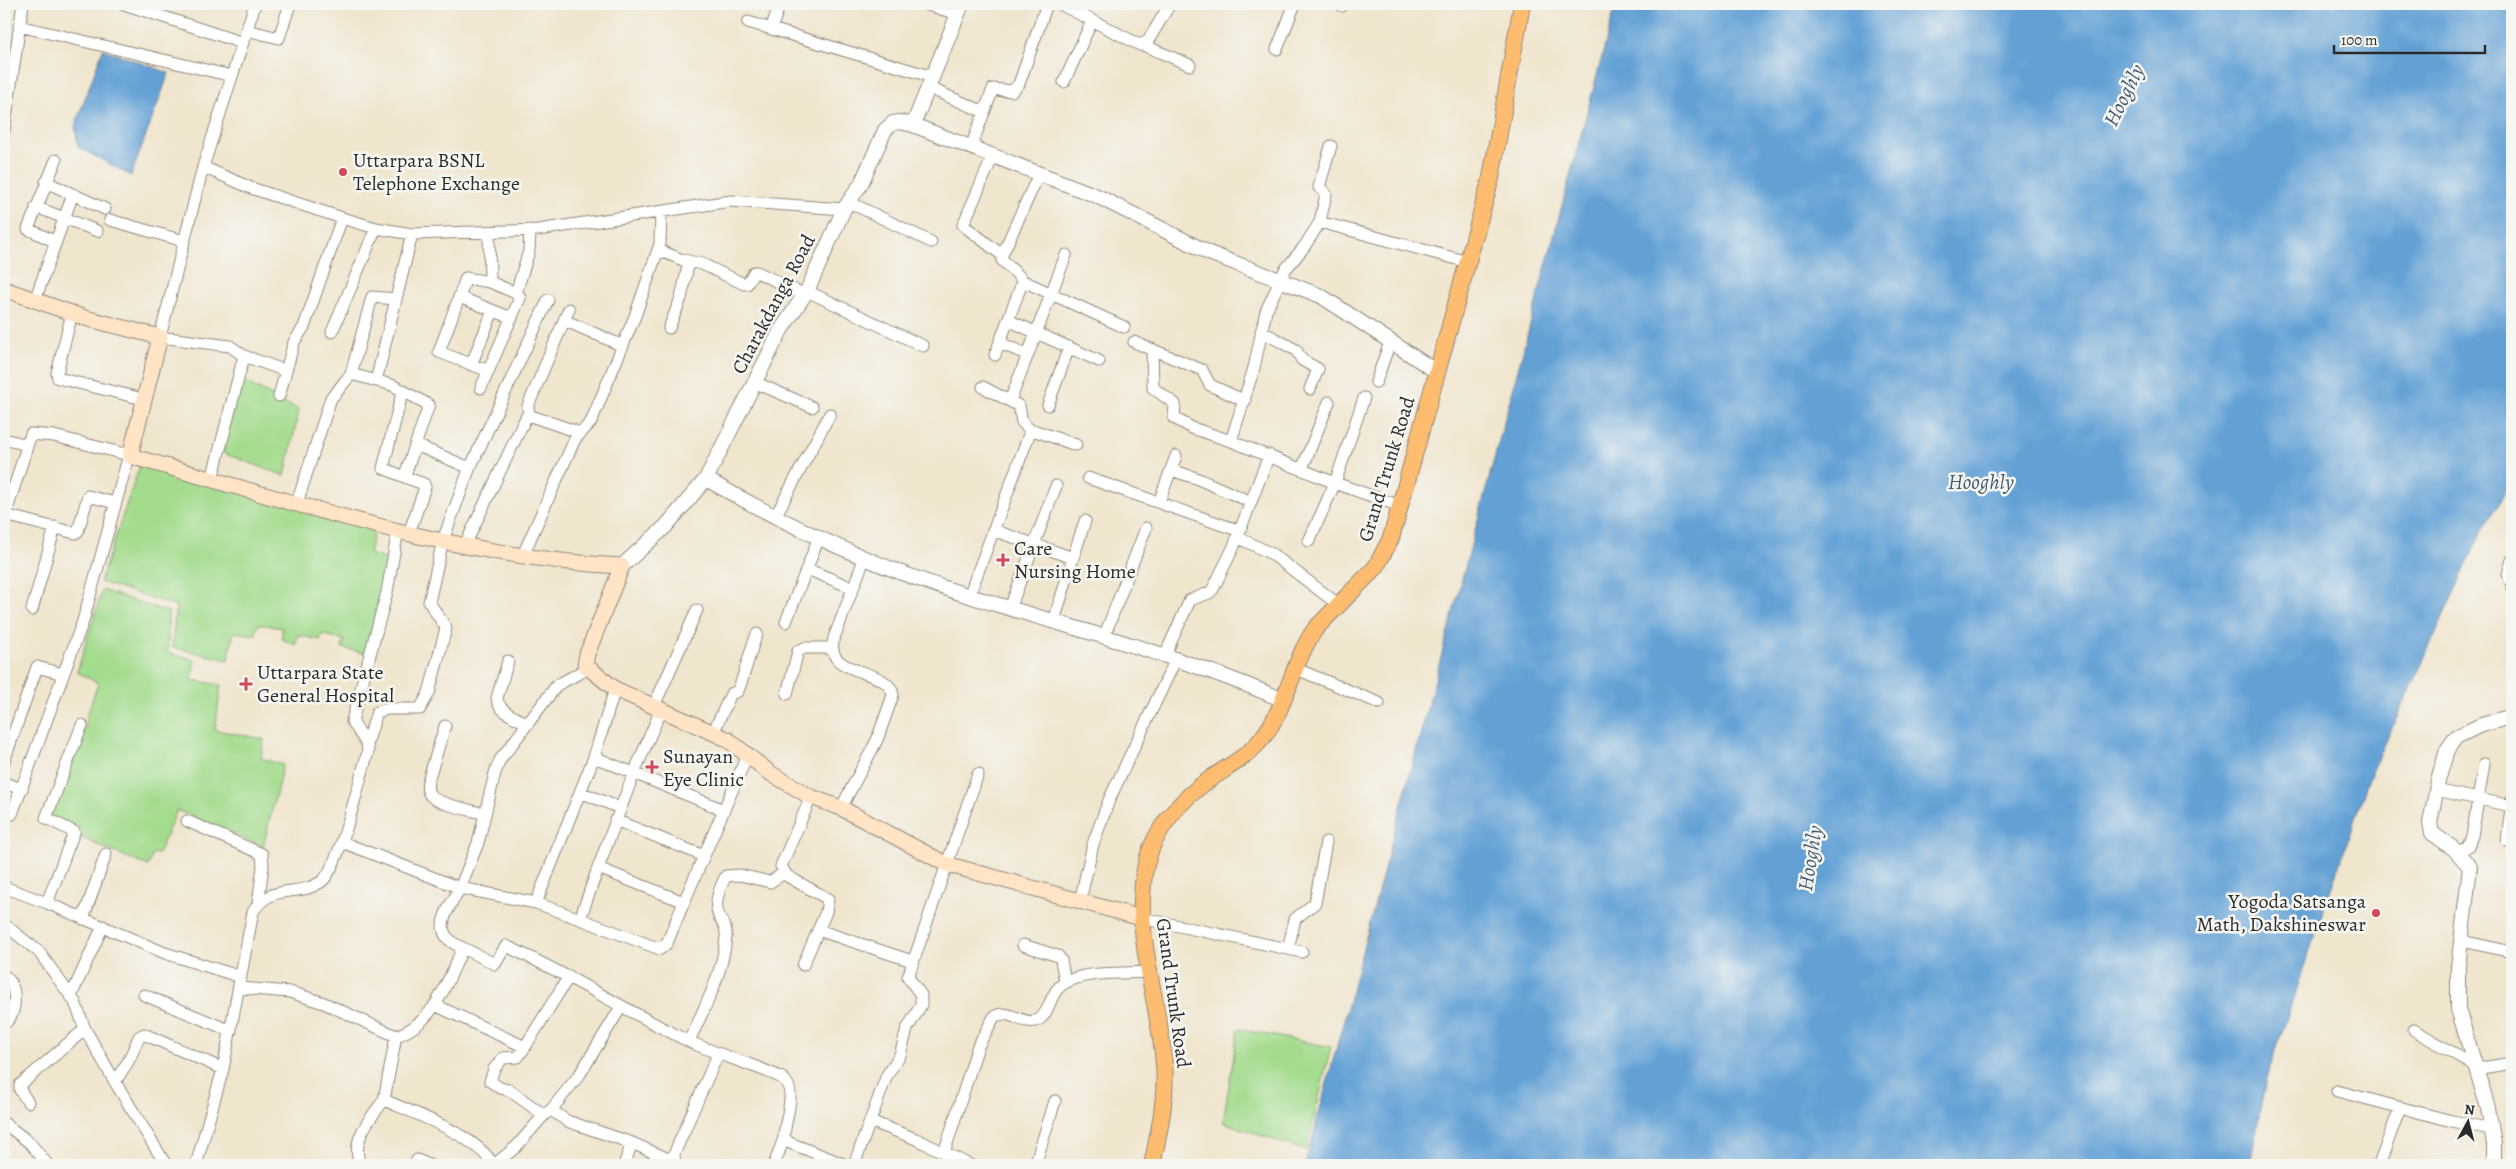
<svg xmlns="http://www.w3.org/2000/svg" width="2516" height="1169" font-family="Alegreya,serif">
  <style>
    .green { fill: #a4dc8e; stroke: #68845c }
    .water { fill: #64a1d5; stroke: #486680 }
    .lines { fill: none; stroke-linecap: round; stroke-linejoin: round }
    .minor-casing { stroke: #8e887c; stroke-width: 13 }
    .tertiary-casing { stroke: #8e887c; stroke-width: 16 }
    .secondary-casing { stroke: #8e887c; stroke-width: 17 }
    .primary-casing { stroke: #8e887c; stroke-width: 18 }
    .minor { stroke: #fff; stroke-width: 11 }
    .tertiary { stroke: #fff; stroke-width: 14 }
    .secondary { stroke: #ffe4c6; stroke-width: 15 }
    .primary { stroke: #febc70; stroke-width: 16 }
    .poi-dot { fill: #d1495b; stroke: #f6f6f2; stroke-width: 2 }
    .labels { text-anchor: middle; stroke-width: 5; stroke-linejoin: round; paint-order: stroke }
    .poi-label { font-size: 20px; fill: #2b2b2b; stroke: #f6f6f2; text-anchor: start }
    .street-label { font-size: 20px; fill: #2b2b2b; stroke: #f6f6f2 }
    .water-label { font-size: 21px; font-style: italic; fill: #425a6f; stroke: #f6f6f2 }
  </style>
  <rect width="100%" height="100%" fill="#f6f6f2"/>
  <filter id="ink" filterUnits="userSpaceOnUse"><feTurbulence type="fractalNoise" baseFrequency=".02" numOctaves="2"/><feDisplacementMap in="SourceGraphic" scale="10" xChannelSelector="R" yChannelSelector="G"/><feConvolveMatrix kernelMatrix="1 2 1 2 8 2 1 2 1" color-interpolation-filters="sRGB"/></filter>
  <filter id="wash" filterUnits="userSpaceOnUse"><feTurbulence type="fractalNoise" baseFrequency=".0096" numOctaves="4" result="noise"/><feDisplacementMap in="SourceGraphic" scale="20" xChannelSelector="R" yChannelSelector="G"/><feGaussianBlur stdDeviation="1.12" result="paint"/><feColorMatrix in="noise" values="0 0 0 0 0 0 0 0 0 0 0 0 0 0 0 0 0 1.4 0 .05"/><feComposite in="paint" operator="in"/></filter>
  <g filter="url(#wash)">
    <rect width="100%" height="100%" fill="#f0e5cd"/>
    <path class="green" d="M239,379L299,410L285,476L223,453Z
      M140,465L375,527L369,554L391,561L368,654L342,648L344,640L322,634L320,640L298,635L295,645L282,639V628L258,624L255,635L234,632L228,660L172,647L176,606L100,582Z
      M102,590L168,612V653L195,660L192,680L221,685L215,730L264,739L261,758L283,765L263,847L177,810L158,854L153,853L148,866L76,836L79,828L50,815L86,725L87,715L98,683L77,672Z
      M1238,1029L1331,1047L1306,1151L1223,1122Z"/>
    <path class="water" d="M1616,4H2512V480L2480,536L2367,783L2266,1079L2250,1165H1305Z
      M103,49L169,73L131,176L78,147L75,126Z"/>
  </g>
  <g filter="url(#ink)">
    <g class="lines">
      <g class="minor-casing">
        <path id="minor" d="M124,4L243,43
          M924,4L958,14
          M1060,4L1140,45L1148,41L1170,4
          M1342,6L1343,4
          M748,22L933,77
          M19,26L232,76
          M771,29L780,4
          M247,30L279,38L290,4
          M1143,45L1190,65
          M1277,49L1295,4
          M1064,82L1092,21
          M929,88L984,112
          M4,131L23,4
          M971,147L993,89L1012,91L1019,84L1047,4
          M993,156L963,225L1002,255
          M203,167L251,188L342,218L376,228L412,234L538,230L731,201L844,209
          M46,182L105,209
          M849,202L931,242
          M36,207L97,231
          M110,220L184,241
          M1320,222L1326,194L1319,187L1331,146
          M56,242L28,229L56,160
          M658,250L683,260L702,264L744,284H747L754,272H757L805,295
          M1021,280L1124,327
          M807,291L923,346
          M516,293L529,251L530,230
          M459,297L512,318
          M396,299L372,297L351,374L392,385L429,405L405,475L407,478L424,484L425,487L409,533
          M35,300L73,194
          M72,313L57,373L58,378L143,399
          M564,320L623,346
          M1008,320L1099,361
          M669,328L681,298L689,261
          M1261,331L1296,350L1302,360L1318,369L1310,389
          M332,332L376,228
          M1134,342L1202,370L1210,385L1245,401
          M1000,343L1028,355
          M1152,349L1153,388L1175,404L1174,418L1192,428L1231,441
          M995,355L1022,283L1021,278L1002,260V255L1039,174
          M244,356L286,371
          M471,365L493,311
          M489,371L439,352L466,278L490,282
          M376,381L412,234
          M754,382L812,407
          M1376,382L1390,342
          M983,387L1019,406L1022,422L1031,431
          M481,388L520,298L518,294L490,282L489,232
          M403,390L383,468L407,478
          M279,396L294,342L304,327L342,218
          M1010,401L1066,255
          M1048,405L1069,347
          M529,416L528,406L569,309
          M4,439L27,445
          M416,445L465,466H471L548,300
          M1302,469L1329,402
          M1171,470L1196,478L1251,502
          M1088,478L1240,531
          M212,479L244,356L230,346L160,337L203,167L255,4
          M1159,502L1176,456
          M297,503L331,398C339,391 343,382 351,375
          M1400,506L1335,483L1231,441L1254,368L1266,311L1285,270L1304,247L1320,222L1468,262
          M5,515L75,533L78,531L88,496L115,503
          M776,515L830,414
          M4,519L31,434L54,436L129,455L83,621L12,814
          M993,530L1073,558L1085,521
          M1237,537L1272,554L1339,605
          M1309,541L1335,483L1364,398
          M465,545L526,417L531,416L581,433
          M522,557L575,439L591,422L635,316L660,244L661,212
          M2512,560L2508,574L2512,586
          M807,569L853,588
          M969,596L1030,432L1036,431L1076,445
          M1010,608L1056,486
          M32,610L55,527
          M1054,621L1073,558
          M786,622L819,537
          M1104,637L1146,528
          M1165,655L1190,600L1209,593L1213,589L1234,546L1269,455
          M508,661L497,698C498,712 517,718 528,724
          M1294,668L1379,703
          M587,669L557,685L500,760L495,773L478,843L460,888L536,903L580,919L598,868L684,902L748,754
          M787,694L798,651L804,648H831
          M654,706L697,610
          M82,725L46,818L74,832L47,903L165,953L241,977
          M445,726L428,781C427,786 427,792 431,796C440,805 472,810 485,814
          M713,733L731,694L738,691C746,671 749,653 757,634
          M367,744L377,712L388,709H420L429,693L446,628L429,602L443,540L470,467
          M594,757L724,810
          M4,761L37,667L63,674
          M4,783L22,789
          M2436,790L2511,806
          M580,792L620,808
          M841,808L877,740L893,695C889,666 822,678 834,638L865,557
          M615,820L704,856
          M187,821L262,854L263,866L258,904
          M2507,841L2512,800
          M342,842L460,888C447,911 428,934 463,948
          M2458,853L2468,846L2472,836L2484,764
          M598,868L634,773L661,710
          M4,887L47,903
          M1080,901L1093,844L1109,800L1176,659
          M536,903L594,757L615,689
          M1141,918L1302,952
          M83,919L106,854
          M580,919L660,949L667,943L684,902
          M4,924L39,952L75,1002L85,1029L115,1082L166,1165
          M818,930L912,961
          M2462,941L2512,952
          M1023,945L1058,956L1061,960L1065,982
          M1288,949L1295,919L1315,903L1326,842
          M803,965L826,912L828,899L787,876L781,866L811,797
          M4,975C18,986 18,1013 4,1024
          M240,988L290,992L324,1003L396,1036
          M144,995L231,1031
          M71,996L103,926
          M435,1005L525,1047L569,976
          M2414,1030L2474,1065
          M689,1041C704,1009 723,974 726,937C727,928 723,924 719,916C713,904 720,887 726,876L740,875L770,882L784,873
          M525,1047L518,1057L503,1058L494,1069L490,1081L500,1088L509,1090L544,1115
          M2476,1069L2512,1063
          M115,1082L129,1060L139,1037L144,1034L223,1069
          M2337,1091L2452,1121L2491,1129
          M28,1102L20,1090V1085L85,1029
          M551,1110L567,1121L632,1143L673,1161
          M870,1121L916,1139L970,1165
          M4,1123L30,1143L48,1165
          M944,1153L978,1046L994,1017C1007,1007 1024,1027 1038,1020C1047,1016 1050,999 1056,991C1071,969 1123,974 1148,972
          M417,1160L429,1165
          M196,1165L223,1069L253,912C271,882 297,898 321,882C339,870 360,777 368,752L367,744L352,721L387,592L398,530
          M360,1165C350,1140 370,1119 384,1100
          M493,1165C478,1136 414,1113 384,1100L396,1036C436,1022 446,983 463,948L495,964L506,946C568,974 625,1010 686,1040C717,1055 751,1063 782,1078C799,1090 784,1120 784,1138L790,1143L846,1165
          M494,1165L516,1147L544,1115L551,1110L580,1074L621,1007
          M624,1165L632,1143
          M675,1165L674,1154L718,1054
          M774,1165L784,1138
          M854,1165L887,1075L900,1055L907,1029L921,1005V995L908,977L978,774
          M1035,1165L1055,1101
          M2379,1165L2400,1108"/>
      </g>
      <g class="tertiary-casing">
        <path id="tertiary" d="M913,125L1097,196L1209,253L1321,296L1437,372
          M706,479C785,524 870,565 957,592C1066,627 1178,654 1283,700
          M622,566L666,526L706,479L781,330L807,291L844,209L861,184L885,130L893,123L900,122L913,125L962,4
          M2494,1165V1144L2488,1108L2458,1009V967L2470,867L2454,849L2432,833L2430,823L2438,781L2447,750L2456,737L2479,726L2512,716"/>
      </g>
      <g class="secondary-casing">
        <path id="secondary" d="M4,289L85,318L160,337L130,456C291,501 454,558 622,566L587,654L585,665L615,689L727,739L770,773L811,797L841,808L946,864L1141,918"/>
      </g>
      <g class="primary-casing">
        <path id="primary" d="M1152,1165C1159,1132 1167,1098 1164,1064C1159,998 1133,936 1145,869C1152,831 1180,800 1210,779C1229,766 1249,756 1263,737C1288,705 1292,661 1316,628L1376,567L1391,538L1400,506L1491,178L1522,4"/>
      </g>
      <use href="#minor" class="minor"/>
      <use href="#tertiary" class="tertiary"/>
      <use href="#secondary" class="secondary"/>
      <use href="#primary" class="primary"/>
    </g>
  </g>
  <g class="poi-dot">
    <circle cx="343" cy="172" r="5"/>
    <path d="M1000.5 552.5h5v5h5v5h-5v5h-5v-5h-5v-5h5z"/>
    <path d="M243.5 676.5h5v5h5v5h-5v5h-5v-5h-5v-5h5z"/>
    <path d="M649.5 759.5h5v5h5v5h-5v5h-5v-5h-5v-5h5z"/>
    <circle cx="2376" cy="913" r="5"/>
  </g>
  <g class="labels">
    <g class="poi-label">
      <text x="353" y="167">Uttarpara BSNL<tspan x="353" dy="23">Telephone Exchange</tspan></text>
      <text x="1014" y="555">Care<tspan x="1014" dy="23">Nursing Home</tspan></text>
      <text x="257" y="679">Uttarpara State<tspan x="257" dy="23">General Hospital</tspan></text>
      <text x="663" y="763">Sunayan<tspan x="663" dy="23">Eye Clinic</tspan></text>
      <text x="2366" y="908" text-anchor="end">Yogoda Satsanga<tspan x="2366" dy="23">Math, Dakshineswar</tspan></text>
    </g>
    <g class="street-label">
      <text transform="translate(773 304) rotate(-62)" y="7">Charakdanga Road</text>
      <text transform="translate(1386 469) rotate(-73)" y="7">Grand Trunk Road</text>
      <text transform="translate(1174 993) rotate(82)" y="7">Grand Trunk Road</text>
    </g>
    <g class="water-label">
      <text transform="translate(2124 95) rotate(-64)" y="7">Hooghly</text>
      <text x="1981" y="489">Hooghly</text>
      <text transform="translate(1810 858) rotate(-81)" y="7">Hooghly</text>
    </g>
  </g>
  <rect width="2516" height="1169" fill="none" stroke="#f6f6f2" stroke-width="20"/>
  <g transform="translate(2468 1122) rotate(7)" stroke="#f6f6f2" stroke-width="4" paint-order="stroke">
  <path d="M0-4L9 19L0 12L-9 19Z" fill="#2b2b2b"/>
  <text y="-8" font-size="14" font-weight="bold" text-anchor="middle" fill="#2b2b2b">N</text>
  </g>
  <path d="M2334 45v8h151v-8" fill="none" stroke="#2b2b2b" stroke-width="2.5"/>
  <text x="2341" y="45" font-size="15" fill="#2b2b2b" stroke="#f6f6f2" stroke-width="4" paint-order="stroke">100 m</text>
</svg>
